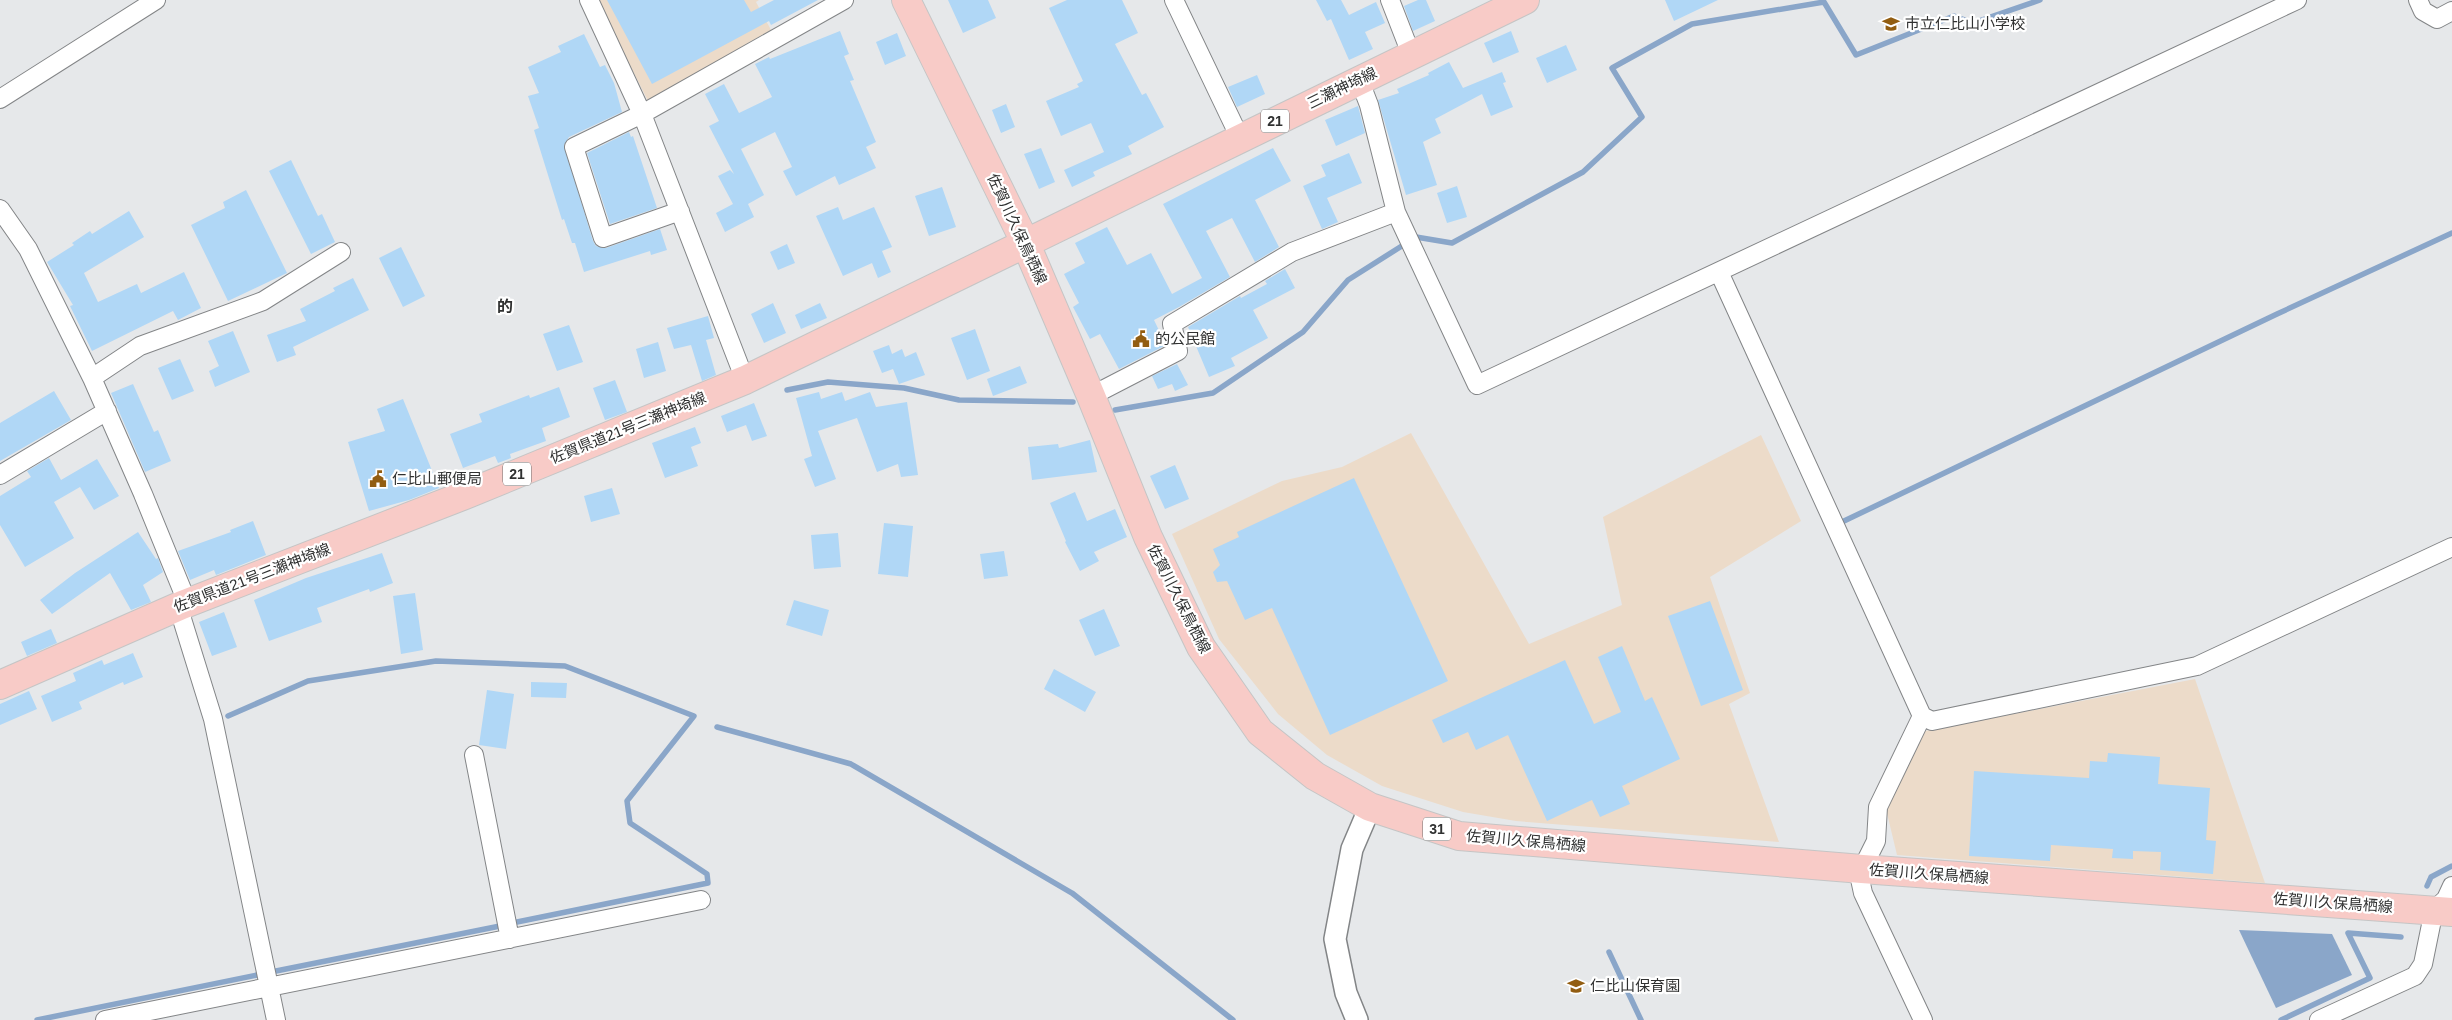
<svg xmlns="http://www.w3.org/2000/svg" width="2452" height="1020" font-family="Arial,'Noto Sans JP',sans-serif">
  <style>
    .industrial { fill: #ecdbc9 }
    .water { fill: #8aa6c9 }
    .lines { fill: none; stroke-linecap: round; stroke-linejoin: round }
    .stream { stroke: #8aa6c9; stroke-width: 5.5 }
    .building { fill: #b0d7f6 }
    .minor-casing { stroke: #838587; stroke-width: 20 }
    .tertiary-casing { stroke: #838587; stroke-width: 24 }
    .primary-casing { stroke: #c5c5c5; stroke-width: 30 }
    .minor { stroke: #fff; stroke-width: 18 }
    .tertiary { stroke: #fff; stroke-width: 21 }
    .primary { stroke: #f8cbc7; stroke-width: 28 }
    .labels { text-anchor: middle; stroke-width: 4.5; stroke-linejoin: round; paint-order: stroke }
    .shield { fill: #fff; stroke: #6e6f6f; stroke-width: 1 }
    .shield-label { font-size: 14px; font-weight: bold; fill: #303131 }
    .poi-label { font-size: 15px; fill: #303131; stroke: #fff; text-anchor: start }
    .street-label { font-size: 15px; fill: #303131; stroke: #fff }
    .neighbourhood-label { font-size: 16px; font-weight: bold; fill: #303131; stroke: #fff }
  </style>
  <rect width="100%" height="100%" fill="#e6e8ea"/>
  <path class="industrial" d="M597,0H759L756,2L771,30L648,101Z
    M1411,433L1529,644L1622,605L1603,517L1761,435L1801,521L1710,577L1750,693L1729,704L1779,842L1516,821L1463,812L1382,786L1327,755L1278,714L1219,639L1172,534L1282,481L1342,467Z
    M2195,679L2265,883L1897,855L1886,809L1925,731Z"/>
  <path class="water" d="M2239,930L2332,934L2352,975L2276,1008Z"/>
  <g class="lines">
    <path class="stream" d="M787,390L828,382L904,388L959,400L1073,402
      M1115,410L1213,393L1303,332L1348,280L1416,237L1452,243L1583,172L1642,117L1612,68L1692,24L1824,2L1856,55L1954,16L1973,23L2040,0
      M1844,521L2277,314L2452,233
      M228,716L308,681L436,661L565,666L694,716L627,801L630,823L707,874L708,883L517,922
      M717,727L851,764L1072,893L1233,1020
      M2427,886L2431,877L2452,866
      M1609,952L1641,1020
      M276,971L500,926
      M37,1020L257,975
      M2281,1020L2370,978L2348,933L2401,937"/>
  </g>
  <path class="building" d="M607,0H744L751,12L774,0H818L771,25L769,21L652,84Z
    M948,0H988L996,18L963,33Z
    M1067,0H1122L1138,33L1115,44L1142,95L1146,93L1164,127L1128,146L1132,154L1093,172L1095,176L1072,187L1064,170L1104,152L1091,123L1061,136L1046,101L1079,87L1077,84L1083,81L1049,8Z
    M1316,0H1341L1349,15L1376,2L1385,23L1365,32L1373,49L1349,60L1331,19L1327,21Z
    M1418,0H1426L1435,21L1413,31L1404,6Z
    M1665,0H1718L1674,21Z
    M840,31L849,54L844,56L854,80L850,81L876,142L866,147L876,168L839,185L835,176L796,196L783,171L792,167L775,132L741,149L764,195L748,204L754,217L725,232L716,213L733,204L718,176L730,170L734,174L709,126L719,121L705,94L724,84L739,113L772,97L755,64L769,57L770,59Z
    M1511,31L1519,52L1493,63L1484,43Z
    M897,33L906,56L885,65L876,42Z
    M584,34L600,67L605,65L614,83L622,112L569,137L564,145L593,241L596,246L606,248L660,229L667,250L651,255L650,251L584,272L575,243H572L564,219L562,220L534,130L539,128L528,96L539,93L528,67L561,52L558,46Z
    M1566,45L1577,70L1547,83L1536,58Z
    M1449,62L1463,88L1502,72L1506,82L1503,83L1513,107L1491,116L1482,94L1435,119L1441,133L1423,142L1437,185L1406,195L1378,100L1399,93L1397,89L1429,75L1428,73Z
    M1257,75L1265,94L1237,107L1228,87Z
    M1006,104L1015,127L1001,133L992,110Z
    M1358,106L1365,133L1336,146L1325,120Z
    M629,132L631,137L633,136L657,208L610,224L587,153Z
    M1041,148L1055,182L1039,189L1024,154Z
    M1273,148L1291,181L1255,200L1279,247L1255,262L1232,218L1206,231L1230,277L1179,307L1154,320L1166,345L1119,369L1100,334L1090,339L1073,307L1079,303L1064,274L1085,263L1075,243L1107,227L1127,265L1151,253L1172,294L1202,278L1163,204Z
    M1349,153L1362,183L1327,198L1338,222L1322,229L1303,186L1326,176L1321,165Z
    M291,160L318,216L322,214L335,242L311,254L269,171Z
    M1457,186L1467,217L1447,223L1437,193Z
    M942,187L956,227L929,236L915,196Z
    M246,190L287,273L228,301L191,225L225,208L223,202Z
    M838,207L843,220L874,207L892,247L882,251L891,272L878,278L872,263L843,276L816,216Z
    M129,211L144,237L84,273L98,302L137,284L141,293L184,272L201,308L178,320L173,311L92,351L70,306L73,305L47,262L74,245L72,243L90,231L92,234Z
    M787,244L795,263L778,270L770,252Z
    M401,247L425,296L403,307L379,258Z
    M1285,269L1295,288L1253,310L1268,338L1231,358L1235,366L1209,377L1188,327L1240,296L1241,298L1267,284L1265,281Z
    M353,278L369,310L293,347L296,355L277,362L267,335L306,321L300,309L335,291L333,288Z
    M773,303L786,333L764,343L751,314Z
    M820,303L827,318L801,329L795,315Z
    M708,316L714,338L706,340L716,375L702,381L691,345L674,349L667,328Z
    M569,325L583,362L557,371L543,334Z
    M975,329L990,371L967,380L951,338Z
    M233,331L250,372L215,387L209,371L219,366L208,341Z
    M658,342L666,371L644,378L636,349Z
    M889,345L892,354L902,349L905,357L916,352L925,375L899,384L893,369L882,373L873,351Z
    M180,359L194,391L172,400L158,368Z
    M1177,364L1188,385L1175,391L1172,384L1158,389L1152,376Z
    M1020,366L1027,383L993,396L987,379Z
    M615,380L627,412L605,420L593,388Z
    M133,384L154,432L158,430L171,461L145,472L111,393Z
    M559,387L570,417L542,428L546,441L510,454L511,458L498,463L495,456L463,468L450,434L482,422L479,414L529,395L530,398Z
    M54,391L71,420L0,461V423Z
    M819,392L821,399L842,392L845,401L870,392L876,407L907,402L918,475L901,477L898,464L877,472L857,418L818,431L836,479L815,487L804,459L812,456L796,398Z
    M403,399L439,488L409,500L369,511L348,442L385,431L377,409Z
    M754,403L767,436L752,441L746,425L727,432L721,416Z
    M695,427L701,443L691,447L698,466L665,478L652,443Z
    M1090,440L1097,472L1032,480L1028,447L1058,444L1059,448Z
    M49,458L61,480L97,459L119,496L94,510L80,487L54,502L74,538L25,567L0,525V496L31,477L27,471Z
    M1175,465L1189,499L1165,509L1150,476Z
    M1354,478L1448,681L1330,735L1272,608L1245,620L1227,581L1217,582L1213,572L1220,565L1213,549L1239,537L1237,532Z
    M612,488L620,514L591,522L584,496Z
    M1075,492L1087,521L1115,509L1127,537L1094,552L1099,561L1080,571L1065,542L1066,541L1050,503Z
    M253,521L266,555L216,575L214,570L190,580L178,551L231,532L230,530Z
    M884,523L913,526L908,577L878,574Z
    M138,532L156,559L158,558L163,572L143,585L151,602L131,610L110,573L52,614L40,600L75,573Z
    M838,533L841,567L814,569L811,535Z
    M1004,551L1008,576L984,579L980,554Z
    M382,553L393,583L370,592L369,589L317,608L322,622L269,641L254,600L306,578Z
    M415,593L423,650L401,654L393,596Z
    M794,600L829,610L822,636L786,625Z
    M1710,601L1743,690L1701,706L1668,616Z
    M1104,609L1120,646L1095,656L1079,620Z
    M224,612L237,647L212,656L199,622Z
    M51,629L57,643L27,656L21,642Z
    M1622,646L1645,701L1652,697L1680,759L1622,786L1630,804L1600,817L1592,800L1547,821L1508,735L1476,750L1468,732L1443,743L1432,720L1565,660L1594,724L1621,712L1598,657Z
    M133,653L143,677L124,685L123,682L79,702L82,709L52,722L41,696L76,681L73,673L102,660L104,665Z
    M1054,669L1096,692L1085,712L1044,689Z
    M531,682L567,683L566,698L531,697Z
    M487,690L514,694L506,749L479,745Z
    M29,691L37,709L0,725V704Z
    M2108,753L2160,757L2158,784L2210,788L2206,840L2216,841L2213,874L2160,870L2161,852L2133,851V859L2112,858L2113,849L2051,845L2050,861L1969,856L1974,771L2089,778L2090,761L2107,762Z"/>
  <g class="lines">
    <g class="minor-casing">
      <path id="minor" d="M589,0L642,114L745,380
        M1174,0L1240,138
        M1390,0L1411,54
        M2418,0L2423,11L2437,19L2452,11
        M1359,79L1369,105L1396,212L1477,385L2297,0
        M0,99L156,0
        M0,209L28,249L92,378L143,494L183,592L182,619L213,719L276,1020
        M680,211L603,238L574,147L642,114L844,0
        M1719,272L1922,716L1932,721L2197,666L2452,547
        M92,378L140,346L263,301L341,252
        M1091,396L1178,351L1172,324L1292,252L1396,212
        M0,475L107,411
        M1922,716L1878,807L1876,841L1862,869L1860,879L1863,893L1923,1020
        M474,755L510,939
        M105,1020L701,900
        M2319,1020L2415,976L2423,964L2434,910L2446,899L2452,886"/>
    </g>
    <g class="tertiary-casing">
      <path id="tertiary" d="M1357,1020L1346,993L1335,939L1352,849L1370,807"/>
    </g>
    <g class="primary-casing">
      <path id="primary" d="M906,0L1025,242L1091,396L1148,537L1201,647L1260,732L1315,776L1370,807L1459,836L1862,869L2452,912
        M0,685L182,605L465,495L745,380L1525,0"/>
    </g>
    <use href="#minor" class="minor"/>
    <use href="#tertiary" class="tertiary"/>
    <use href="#primary" class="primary"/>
  </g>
  <defs>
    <g id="school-bare" transform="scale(1.35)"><path d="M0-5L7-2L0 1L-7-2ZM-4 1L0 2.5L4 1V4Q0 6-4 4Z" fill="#925d11" stroke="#fff" stroke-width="2.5" paint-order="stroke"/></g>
    <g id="civic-bare" transform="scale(1.35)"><path d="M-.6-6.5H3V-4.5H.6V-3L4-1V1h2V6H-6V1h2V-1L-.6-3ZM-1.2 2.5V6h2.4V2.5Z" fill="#925d11" stroke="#fff" stroke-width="2.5" paint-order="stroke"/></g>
  </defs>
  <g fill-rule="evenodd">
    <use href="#school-bare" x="1891" y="24"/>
    <use href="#civic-bare" x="1141" y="339"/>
    <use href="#civic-bare" x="378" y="479"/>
    <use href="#school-bare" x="1576" y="986"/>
  </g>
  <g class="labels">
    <g class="shield">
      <rect x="1261" y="109.5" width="28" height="23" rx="4"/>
      <rect x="503" y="462.5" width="28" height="23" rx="4"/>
      <rect x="1423" y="817.5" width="28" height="23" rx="4"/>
    </g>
    <g class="shield-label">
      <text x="1275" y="126">21</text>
      <text x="517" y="479">21</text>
      <text x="1437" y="834">31</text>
    </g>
    <g class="poi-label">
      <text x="1905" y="29">市立仁比山小学校</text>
      <text x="1155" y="344">的公民館</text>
      <text x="392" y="484">仁比山郵便局</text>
      <text x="1590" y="991">仁比山保育園</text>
    </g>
    <g class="street-label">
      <text transform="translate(1342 88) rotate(-26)" y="5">三瀬神埼線</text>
      <text transform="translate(1017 229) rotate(65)" y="5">佐賀川久保鳥栖線</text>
      <text transform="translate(628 428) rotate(-22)" y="5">佐賀県道21号三瀬神埼線</text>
      <text transform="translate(252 578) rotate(-21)" y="5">佐賀県道21号三瀬神埼線</text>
      <text transform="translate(1179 599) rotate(63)" y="5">佐賀川久保鳥栖線</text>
      <text transform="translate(1526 841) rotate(5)" y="5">佐賀川久保鳥栖線</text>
      <text transform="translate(1929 874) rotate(4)" y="5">佐賀川久保鳥栖線</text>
      <text transform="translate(2333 903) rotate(4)" y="5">佐賀川久保鳥栖線</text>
    </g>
    <g class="neighbourhood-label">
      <text x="505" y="312">的</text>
    </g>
  </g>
</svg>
